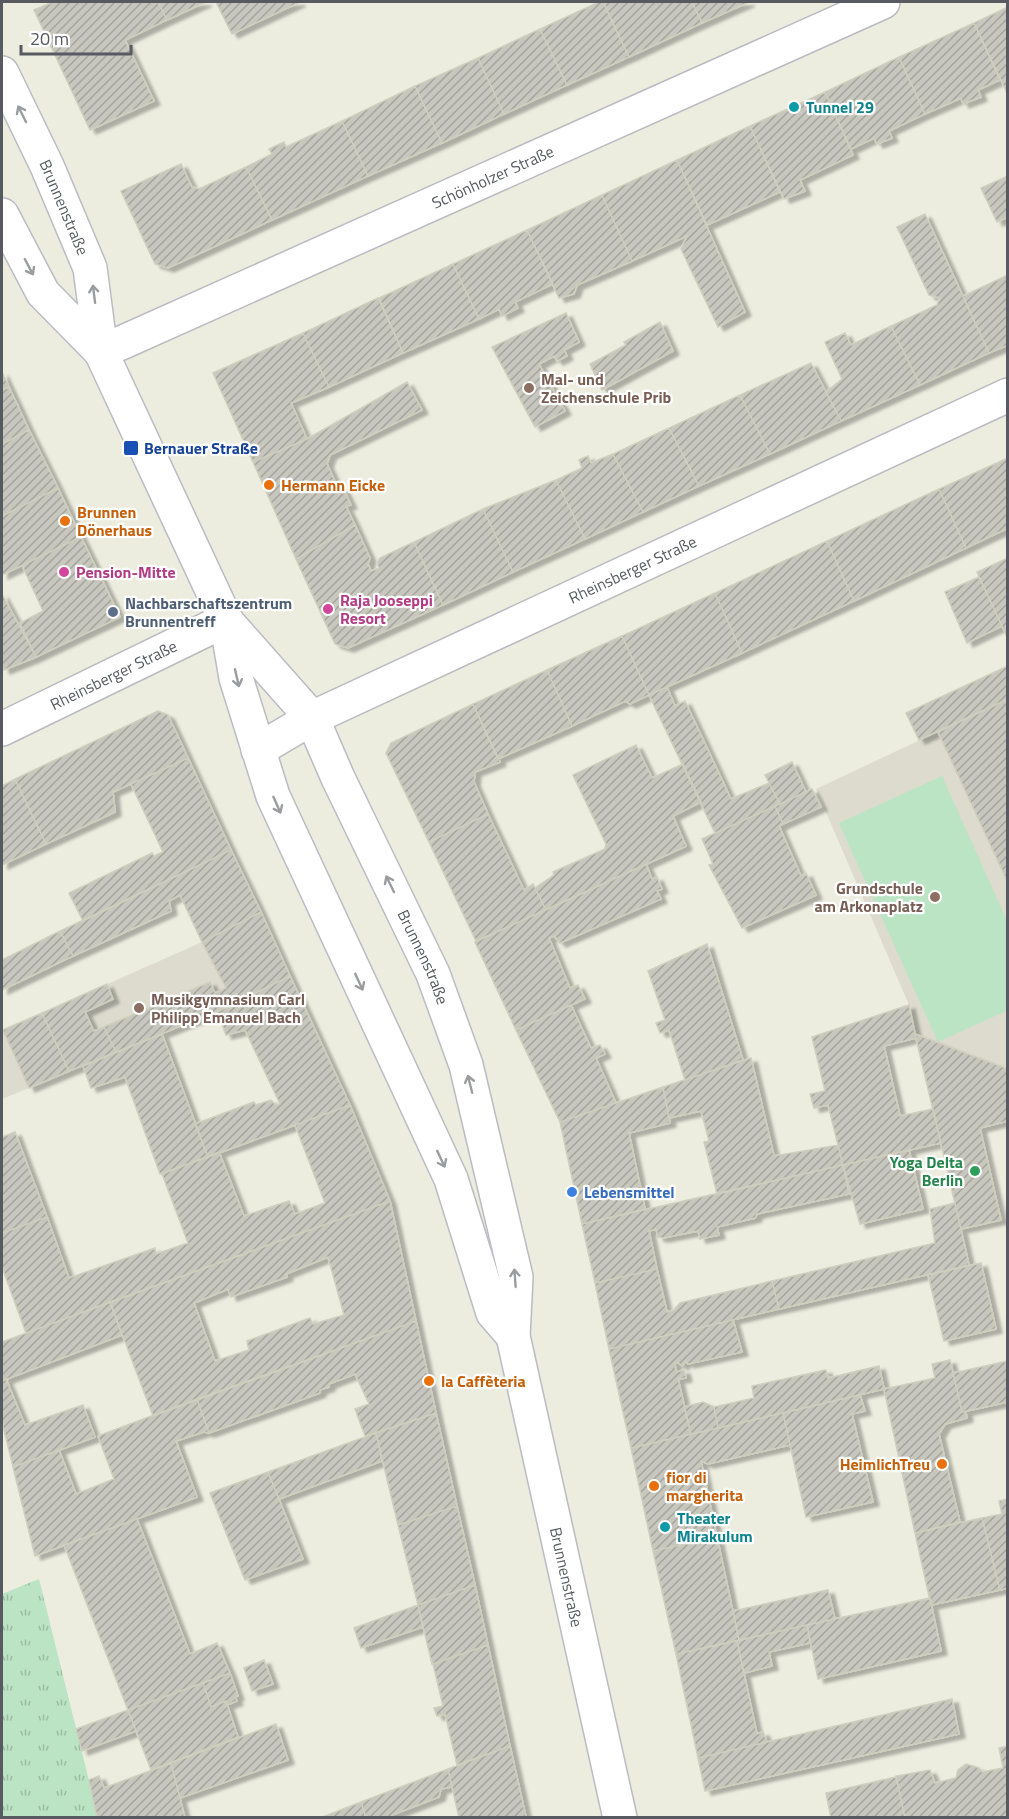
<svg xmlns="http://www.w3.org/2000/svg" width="1009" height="1819" font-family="'Titillium Web',sans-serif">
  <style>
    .education { fill: #dcdbce }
    .grass { fill: url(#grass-tufts) }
    .pitch { fill: #bae4c3 }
    .building { fill: url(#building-hatch); stroke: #d0cebd; stroke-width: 1.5; fill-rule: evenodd; filter: url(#shadow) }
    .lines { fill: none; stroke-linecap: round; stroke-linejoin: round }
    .street-casing { stroke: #babbc2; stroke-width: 36 }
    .secondary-casing { stroke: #babcc4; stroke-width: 36 }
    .street { stroke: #fff; stroke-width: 33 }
    .secondary { stroke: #fff; stroke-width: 33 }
    .oneway { stroke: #9b9ca0 }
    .culture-dot { fill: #0f9aa8; stroke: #fff; stroke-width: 2 }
    .education-dot { fill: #8d6e63; stroke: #fff; stroke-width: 2 }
    .transit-dot { fill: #1a4fb4; stroke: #fff; stroke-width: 2 }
    .food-dot { fill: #e8710a; stroke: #fff; stroke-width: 2 }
    .hotel-dot { fill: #d1479c; stroke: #fff; stroke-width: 2 }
    .service-dot { fill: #5c6f8a; stroke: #fff; stroke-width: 2 }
    .leisure-dot { fill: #2e9e5b; stroke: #fff; stroke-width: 2 }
    .shop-dot { fill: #3f7fe0; stroke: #fff; stroke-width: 2 }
    .labels { text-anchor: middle; stroke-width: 4.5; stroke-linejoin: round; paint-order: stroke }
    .culture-label { font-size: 16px; font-weight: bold; fill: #0d838f; stroke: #fff; text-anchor: start }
    .street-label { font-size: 16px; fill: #585a61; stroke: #fff }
    .education-label { font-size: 16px; font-weight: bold; fill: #785e54; stroke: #fff; text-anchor: start }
    .transit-label { font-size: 16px; font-weight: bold; fill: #164399; stroke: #fff; text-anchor: start }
    .food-label { font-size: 16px; font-weight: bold; fill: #c56008; stroke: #fff; text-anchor: start }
    .hotel-label { font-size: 16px; font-weight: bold; fill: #b23c85; stroke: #fff; text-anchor: start }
    .service-label { font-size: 16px; font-weight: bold; fill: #4e5e75; stroke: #fff; text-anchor: start }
    .leisure-label { font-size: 16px; font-weight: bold; fill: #27864d; stroke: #fff; text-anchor: end }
    .shop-label { font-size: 16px; font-weight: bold; fill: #366cbe; stroke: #fff; text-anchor: start }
  </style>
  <defs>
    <pattern id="grass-tufts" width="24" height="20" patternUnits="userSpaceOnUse" patternTransform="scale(1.5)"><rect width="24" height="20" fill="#bae4c3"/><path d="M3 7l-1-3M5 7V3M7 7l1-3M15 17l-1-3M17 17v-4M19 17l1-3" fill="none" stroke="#9abca2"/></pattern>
    <pattern id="building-hatch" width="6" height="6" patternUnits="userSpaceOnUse" patternTransform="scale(1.5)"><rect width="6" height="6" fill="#c8c7be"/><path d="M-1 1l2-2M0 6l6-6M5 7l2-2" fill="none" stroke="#a5a59e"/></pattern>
    <filter id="shadow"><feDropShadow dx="6" dy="4" stdDeviation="1.5" flood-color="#0004"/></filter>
  </defs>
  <rect width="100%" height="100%" fill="#ececdf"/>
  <path class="education" d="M1007,699V1069L915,1034L909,1005L816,789Z
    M261,912L233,1005L2,1099V1031L202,942Z"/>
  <path class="grass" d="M39,1579L98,1817L2,1818V1594Z"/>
  <path class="pitch" d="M942,776L1007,921L1008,1010L938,1042L839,823Z"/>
  <path class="building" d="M53,2H158L167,20L125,40L154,101L90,130L34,10Z
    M158,2H206L167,20Z
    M216,2H300L232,34Z
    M599,2H603L629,57L567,85L540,29Z
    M603,2H692L702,23L629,57Z
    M692,2H749L702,23Z
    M1008,7V95L974,23Z
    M974,23L1000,80L978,90L981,97L963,104L961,98L925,114L899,57Z
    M540,29L567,85L504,114L478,58Z
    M899,57L925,114L889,131L892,138L877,144L874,138L851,149L825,92Z
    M478,58L504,114L442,143L415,86Z
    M415,86L442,143L368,176L342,121Z
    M825,92L853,155L800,180L805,191L784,199L750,126Z
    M342,121L368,176L272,220L246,167L272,154L269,149L284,142L286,147Z
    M750,126L780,192L707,225L677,160Z
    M677,160L745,312L718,327L681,249L687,236L632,261L602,195Z
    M181,164L192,187L199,189L246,167L272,220L168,268L155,264L121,191Z
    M1008,176V217L997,222L981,188Z
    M602,195L632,261L577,285L574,294L559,298L527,230Z
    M925,214L989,353L920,385L891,326L937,305L940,298L929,295L897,227Z
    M527,230L553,284L515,302L518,308L502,316L499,309L479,319L453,264Z
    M453,264L479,319L403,353L379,298Z
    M1008,275V345L989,353L963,296Z
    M378,298L403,353L329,387L303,333Z
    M566,313L579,342L564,350L567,356L557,361L554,356L539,364L565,411L535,427L492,347Z
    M660,322L673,351L602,390L590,364L626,345L624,342Z
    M891,326L920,385L841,421L826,392L842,379L825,342L845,333L851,345Z
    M303,333L329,387L291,403L307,439L253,462L213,373Z
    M811,363L841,421L770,454L740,395Z
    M2,372L9,387L2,390Z
    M407,382L422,410L330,455L327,464L339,490L343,488L351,505L346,506L355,525L296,559L253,462L307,439Z
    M9,387L29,430L2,444V390Z
    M740,395L770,454L699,486L669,428Z
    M669,428L699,486L643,512L613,454Z
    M29,430L58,488L2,516V444Z
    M613,454L643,512L585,539L556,480L582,468L579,460L588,456L591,463Z
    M1008,458V528L966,548L939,489Z
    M556,480L585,539L513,572L483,509Z
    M58,488L81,537L2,575V516Z
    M939,489L966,548L854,601L827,541Z
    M483,509L513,572L443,605L414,542Z
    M355,525L370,558L368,564L371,571L379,568L377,563L380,558L414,542L443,605L348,648L335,644L296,559Z
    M81,537L120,617L36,657L20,623L43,611L22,565Z
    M827,541L854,601L742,653L715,593Z
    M1008,558V639L977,572Z
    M979,577L1002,626L967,643L945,592Z
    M715,593L742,653L649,695L622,636Z
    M2,594L36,657L4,670L2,664Z
    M622,636L649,695L630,704L625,701L572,726L547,670Z
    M1008,666V699L919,740L906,713Z
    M547,670L572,726L498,759L473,704Z
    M667,687L675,706L685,701L731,799L769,783L780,804L715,833L649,695Z
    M1008,699V883L938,732Z
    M473,704L500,762L475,772L474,782L488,814L429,842L386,753L391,743Z
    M158,711L168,715L188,758L113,792L115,812L46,844L15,779Z
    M636,745L652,778L683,764L701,802L673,816L686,846L546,910L535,888L554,875L553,872L605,849L606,844L573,775Z
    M188,758L231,850L83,921L69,893L152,853L154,856L163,852L131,784Z
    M792,762L806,792L780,804L765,775Z
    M15,779L46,844L2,865V786Z
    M812,789L821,807L783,824L775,806Z
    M775,806L783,824L779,826L801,876L806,873L816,895L742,928L709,865L713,864L702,839Z
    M488,814L524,890L533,884L546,910L476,941L429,842Z
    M231,850L261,912L202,942L180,895L169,901L171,911L73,956L60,931Z
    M646,864L652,879L657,877L662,889L657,891L661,899L560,943L554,936L549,938L570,988L578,985L585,999L516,1030L475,942Z
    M261,912L290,976L233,1005L116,1052L104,1027L210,982L215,993L226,988L202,942Z
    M60,931L73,956L2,990V960Z
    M707,944L743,1060L685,1080L669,1030L660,1033L656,1023L665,1020L648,971Z
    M290,976L350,1105L208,1157L195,1124L254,1102L256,1105L271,1100L276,1105L280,1104L245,1030L226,1035L217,1011Z
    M107,984L113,999L85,1012L94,1031L104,1027L116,1052L69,1071L42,1013Z
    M571,1005L591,1048L600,1045L605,1054L596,1058L616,1103L560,1122L516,1030Z
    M909,1005L916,1038L884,1046L900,1116L933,1109L941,1143L843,1165L828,1105L814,1108L810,1094L825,1091L812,1037Z
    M42,1013L69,1071L29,1088L3,1030Z
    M162,1034L208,1157L160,1174L125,1077L91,1088L83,1066Z
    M915,1034L1008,1069V1121L980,1128L1001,1220L961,1229Z
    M751,1058L774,1156L838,1145L843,1165L717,1194L704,1142L709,1141L701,1111L669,1118L663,1087Z
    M663,1087L670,1123L629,1133L645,1209L582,1224L560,1122Z
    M350,1105L390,1201L26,1333L2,1267V1233L47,1217L69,1278L155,1248L156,1254L188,1243L162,1174L219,1152L244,1216L289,1201L295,1214L325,1203L295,1125Z
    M15,1132L47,1217L2,1233V1137Z
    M909,1150L923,1209L860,1224L843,1165Z
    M843,1165L849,1194L757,1214L755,1218L717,1227L719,1235L700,1239L698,1231L663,1238L658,1237L656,1229L649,1231L657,1269L595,1283L582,1224Z
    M390,1201L416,1321L153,1416L110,1302ZM328,1257L344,1315L313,1324L310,1318L247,1341L249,1350L215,1361L194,1303L228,1289L231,1297L287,1277L286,1274Z
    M955,1203L969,1265L779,1309L772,1281L935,1243L930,1209Z
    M981,1263L996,1329L944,1341L928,1275Z
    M657,1269L667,1312L674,1310L680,1303L772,1281L779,1309L609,1349L595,1283Z
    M110,1302L122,1335L2,1381V1342Z
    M733,1320L742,1352L688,1364L686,1361L682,1366L677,1362L675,1364L676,1372L684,1370L686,1378L678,1379L691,1434L631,1448L609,1349Z
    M416,1321L436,1413L365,1436L355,1409L369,1404L355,1374L329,1384V1387L320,1390V1393L209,1433L197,1399Z
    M950,1360L962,1412H966L967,1418L945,1424L939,1434L960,1522L915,1533L884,1389L935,1378L932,1364Z
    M1008,1361V1402L962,1412L953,1373Z
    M879,1366L884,1389L718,1428L714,1407L754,1398L752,1386L826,1370L828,1378Z
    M6,1379L25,1425L83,1405L95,1437L13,1467L2,1422V1381Z
    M860,1395L865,1411L852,1414L873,1502L806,1517L783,1413Z
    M197,1399L209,1433L204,1432L176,1441L197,1497L35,1556L13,1467L59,1450L76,1494L114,1479L98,1436Z
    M703,1402L714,1407L718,1428L691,1434L684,1407Z
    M436,1413L457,1506L398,1525L376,1433Z
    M783,1413L790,1445L708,1464L701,1461L717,1537L653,1551L631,1448Z
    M376,1433L382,1461L279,1499L268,1472Z
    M268,1472L303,1559L245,1580L210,1493Z
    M1008,1499V1588L1000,1590L982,1518L1002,1514L999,1501Z
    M457,1506L475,1585L418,1605L398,1525Z
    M982,1518L1000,1590L931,1605L915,1533Z
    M137,1519L190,1654L217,1643L230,1673L128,1710L64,1545Z
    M717,1537L739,1640L676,1654L653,1551Z
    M475,1585L488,1645L432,1664L418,1605Z
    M828,1590L835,1619L739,1640L733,1611Z
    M930,1598L941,1651L818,1679L807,1625Z
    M418,1605L423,1627L361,1648L354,1628Z
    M807,1625L810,1643L769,1652L772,1666L744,1673L737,1641Z
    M737,1641L757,1734L763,1732L767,1742L698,1758L676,1654Z
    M488,1645L510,1746L457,1765L445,1714L437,1716L434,1708L443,1706L433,1664Z
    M264,1660L273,1684L252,1691L244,1668Z
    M230,1673L238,1696L235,1697L237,1701L227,1705L226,1701L211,1707L203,1683Z
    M203,1683L211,1707L226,1701L238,1737L151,1770L128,1710Z
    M952,1699L959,1734L705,1791L698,1758Z
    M128,1710L136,1731L82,1751L76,1729Z
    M276,1724L288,1760L180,1798L171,1763Z
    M510,1746L526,1817L459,1818L448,1769Z
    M1008,1746V1817L905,1818L896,1776L930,1770L935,1783L956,1778L958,1770L966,1764L979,1768L982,1772L1003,1768L999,1748Z
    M171,1763L185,1818H97L89,1780L99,1776L104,1788Z
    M448,1769L452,1787L441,1789L439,1797L392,1815L393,1818H366L361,1802Z
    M896,1777L905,1818H831L826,1793Z
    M361,1802L366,1818H320Z"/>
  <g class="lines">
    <g class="street-casing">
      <g id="street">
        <path id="s1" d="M101,352L883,2"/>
        <path id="s2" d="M2,729L226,620"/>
        <path id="s3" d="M258,750L312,718L1008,395"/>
      </g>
    </g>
    <g class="secondary-casing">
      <g id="secondary">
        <path id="s4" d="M2,73L47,166L90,268L101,352L226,620L236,678L273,796L451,1179L493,1313L513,1336"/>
        <path d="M2,215L43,293L101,352"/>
        <path id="s5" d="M227,622L312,718L338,778L433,974L466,1065L516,1277L513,1336L620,1818"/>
      </g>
    </g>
    <use href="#street" class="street"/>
    <use href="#secondary" class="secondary"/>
  </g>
  <defs><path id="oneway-shaft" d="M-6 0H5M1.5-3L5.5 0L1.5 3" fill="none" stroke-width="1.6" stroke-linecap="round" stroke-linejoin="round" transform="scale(1.5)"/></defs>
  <g class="oneway">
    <use href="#oneway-shaft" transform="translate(22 114) rotate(-116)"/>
    <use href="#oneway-shaft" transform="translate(29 267) rotate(62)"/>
    <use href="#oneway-shaft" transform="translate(94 294) rotate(-97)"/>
    <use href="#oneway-shaft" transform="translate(237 678) rotate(77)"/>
    <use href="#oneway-shaft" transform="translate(277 805) rotate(66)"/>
    <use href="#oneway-shaft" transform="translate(390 884) rotate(-116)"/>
    <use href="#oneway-shaft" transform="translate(359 982) rotate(65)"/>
    <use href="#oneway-shaft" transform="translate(470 1084) rotate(-104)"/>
    <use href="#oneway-shaft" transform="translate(441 1159) rotate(65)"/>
    <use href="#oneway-shaft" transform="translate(515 1278) rotate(-94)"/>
  </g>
  <g class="culture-dot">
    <circle cx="794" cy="107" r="6"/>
    <circle cx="665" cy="1527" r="6"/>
  </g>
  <g class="education-dot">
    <circle cx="529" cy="388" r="6"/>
    <circle cx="935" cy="897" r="6"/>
    <circle cx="139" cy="1008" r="6"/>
  </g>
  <rect class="transit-dot" x="123" y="440" width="16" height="16" rx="3"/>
  <g class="food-dot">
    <circle cx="269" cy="485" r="6"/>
    <circle cx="65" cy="521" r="6"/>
    <circle cx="429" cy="1381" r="6"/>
    <circle cx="942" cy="1464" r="6"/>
    <circle cx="654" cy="1486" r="6"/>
  </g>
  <g class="hotel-dot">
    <circle cx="64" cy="572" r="6"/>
    <circle cx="328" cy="609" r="6"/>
  </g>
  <circle class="service-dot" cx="113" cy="612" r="6"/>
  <circle class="leisure-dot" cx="975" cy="1171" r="6"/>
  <circle class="shop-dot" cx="572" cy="1192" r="6"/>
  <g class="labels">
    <g class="culture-label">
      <text x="806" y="113">Tunnel 29</text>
      <text x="677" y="1524">Theater<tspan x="677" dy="18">Mirakulum</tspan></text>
    </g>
    <g class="street-label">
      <text dy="6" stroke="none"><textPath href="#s1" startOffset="429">Schönholzer Straße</textPath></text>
      <text dy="6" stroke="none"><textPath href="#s4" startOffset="148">Brunnenstraße</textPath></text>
      <text dy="6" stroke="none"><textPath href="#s3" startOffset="416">Rheinsberger Straße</textPath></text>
      <text dy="6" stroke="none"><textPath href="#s2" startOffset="124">Rheinsberger Straße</textPath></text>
      <text dy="6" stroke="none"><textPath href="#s5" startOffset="392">Brunnenstraße</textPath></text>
      <text dy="6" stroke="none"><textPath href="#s5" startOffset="1032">Brunnenstraße</textPath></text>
    </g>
    <g class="education-label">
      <text x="541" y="385">Mal- und<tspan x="541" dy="18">Zeichenschule Prib</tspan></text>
      <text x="923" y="894" text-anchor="end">Grundschule<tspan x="923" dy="18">am Arkonaplatz</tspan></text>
      <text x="151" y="1005">Musikgymnasium Carl<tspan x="151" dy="18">Philipp Emanuel Bach</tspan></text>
    </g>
    <g class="transit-label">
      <text x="144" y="454">Bernauer Straße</text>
    </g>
    <g class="food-label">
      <text x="281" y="491">Hermann Eicke</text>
      <text x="77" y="518">Brunnen<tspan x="77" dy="18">Dönerhaus</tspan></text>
      <text x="441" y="1387">la Caffèteria</text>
      <text x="930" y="1470" text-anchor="end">HeimlichTreu</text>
      <text x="666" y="1483">fior di<tspan x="666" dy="18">margherita</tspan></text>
    </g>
    <g class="hotel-label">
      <text x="76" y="578">Pension-Mitte</text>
      <text x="340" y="606">Raja Jooseppi<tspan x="340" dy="18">Resort</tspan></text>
    </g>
    <g class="service-label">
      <text x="125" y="609">Nachbarschaftszentrum<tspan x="125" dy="18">Brunnentreff</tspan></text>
    </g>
    <g class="leisure-label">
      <text x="963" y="1168">Yoga Delta<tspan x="963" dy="18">Berlin</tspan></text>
    </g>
    <g class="shop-label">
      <text x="584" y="1198">Lebensmittel</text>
    </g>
  </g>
  <rect width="1009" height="1819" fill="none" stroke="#585a61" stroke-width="6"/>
  <path d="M21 45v9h110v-9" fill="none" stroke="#585a61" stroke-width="3"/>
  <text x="30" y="45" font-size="18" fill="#585a61" stroke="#ffffff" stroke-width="4.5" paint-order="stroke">20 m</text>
</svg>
